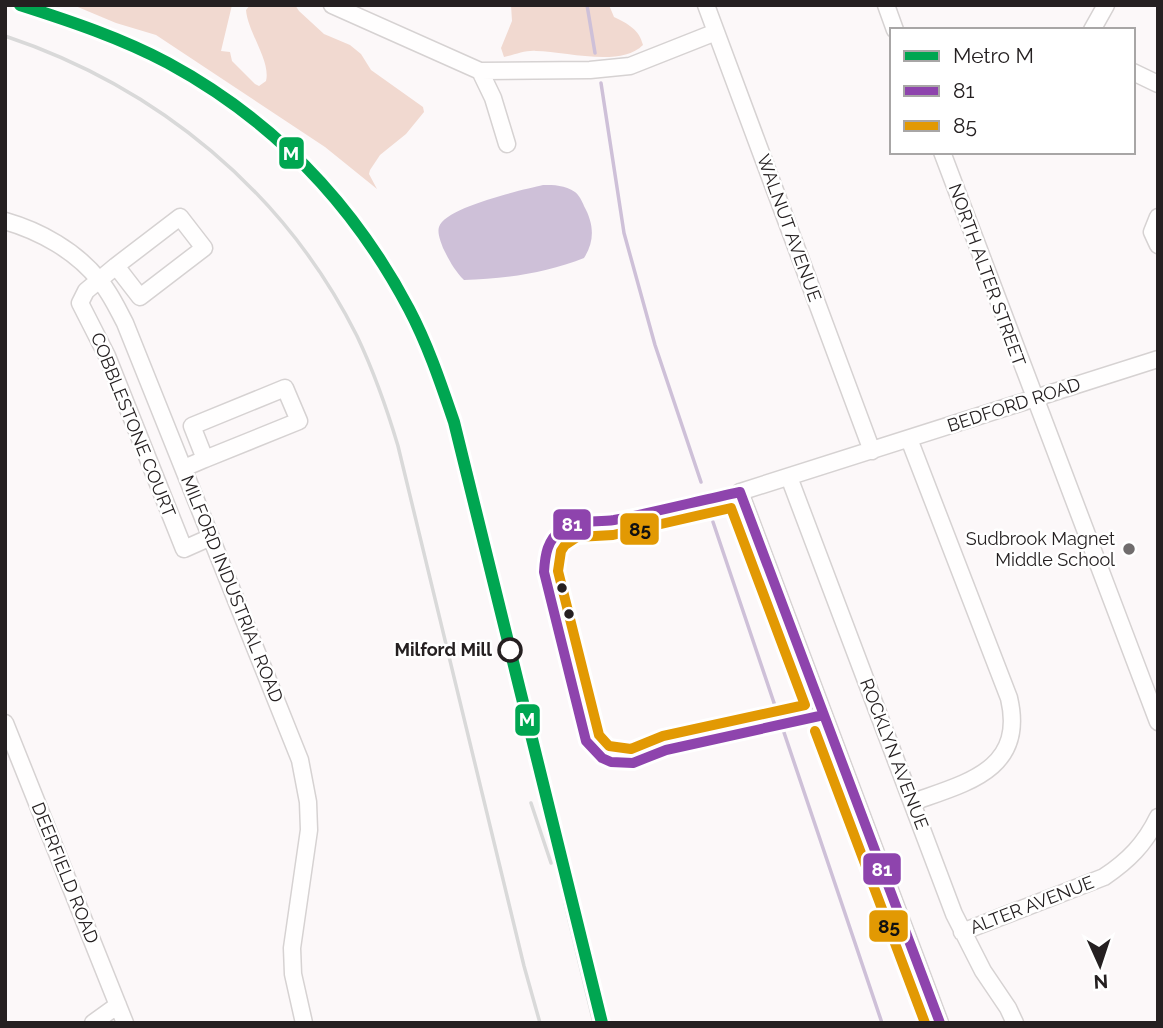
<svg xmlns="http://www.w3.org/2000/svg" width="1163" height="1028" font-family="Raleway,sans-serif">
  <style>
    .forest { fill: #f1d9d0 }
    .water { fill: #cec0d8 }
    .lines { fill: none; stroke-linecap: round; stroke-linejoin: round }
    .stream { stroke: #cec0d8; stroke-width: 3.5 }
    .minor-casing { stroke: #d6d2d2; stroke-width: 19 }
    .minor { stroke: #fffefe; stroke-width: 16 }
    .rail { stroke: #d9d9d9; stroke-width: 3.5 }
    .bus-1-casing { stroke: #fff; stroke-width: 16 }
    .bus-2-casing { stroke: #fff; stroke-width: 16 }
    .bus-1 { stroke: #8e44ad; stroke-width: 10 }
    .bus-2 { stroke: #e29903; stroke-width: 10 }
    .metro-1-casing { stroke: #fff; stroke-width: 18 }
    .metro-1 { stroke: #00a651; stroke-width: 12 }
    .poi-dot { fill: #706c6d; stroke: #fff; stroke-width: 2.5 }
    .bus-dot { fill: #252021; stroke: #fff; stroke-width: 2.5 }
    .stop-dot { fill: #fff; stroke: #252021; stroke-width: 3.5 }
    .labels { text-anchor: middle; stroke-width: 5; stroke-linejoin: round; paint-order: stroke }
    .street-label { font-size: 18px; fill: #252021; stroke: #fff }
    .poi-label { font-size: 18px; fill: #252021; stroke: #fff; text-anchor: end }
    .stop-label { font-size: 18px; font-weight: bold; fill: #252021; stroke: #fff; text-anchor: end }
    .line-badge { stroke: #fff; stroke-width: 2.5 }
    .badge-label { font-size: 19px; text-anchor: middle; font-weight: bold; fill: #fff }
    .pale-badge-label { font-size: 19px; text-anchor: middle; font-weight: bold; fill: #111 }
  </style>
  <rect width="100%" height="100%" fill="#fcf8f9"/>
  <path class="forest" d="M73,5H232L221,51L230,52L232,61L255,84L259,86L266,81C271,61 248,33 246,10L250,5H295L299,11L324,34L350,45L361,54L371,70L423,107L424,112L406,134L380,155L370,170L369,174L377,189L325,147L156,35L116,23Z
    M511,5H609L614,17C628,24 639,29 643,45C620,68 565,51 536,51C526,50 514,55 504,57L501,48L512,21Z"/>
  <path class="water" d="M543,185C554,185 565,185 575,192C579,195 582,201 584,206C594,224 595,241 584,258C546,273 505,279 464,280C454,270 449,260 443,248C441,242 437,233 439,227C445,207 522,190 543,185Z"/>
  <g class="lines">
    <path class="stream" d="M587,5L595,53
      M601,83L624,233L655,345L701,482
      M713,522L882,1023"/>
    <g class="minor-casing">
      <path id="minor" d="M332,5L480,71L493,98L507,144
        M706,5L872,451
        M886,5L895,30
        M1092,30L1106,5
        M480,71L590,70L630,66L716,32
        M1133,72L1158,84
        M942,152L1158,722
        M1158,217L1152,232L1158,245
        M5,221C40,231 76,251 99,280C110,292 117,308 125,323L300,760L308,802L309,830L292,948L293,974L304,1023
        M116,266L180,217L204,248L140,297L116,266L86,291L80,303L107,356L184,549L211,537
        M909,439L1009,698C1026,770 966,783 913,802
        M184,468L205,459L192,426L285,388L299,421L205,459
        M789,477L954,914L983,971L1008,1008L1015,1023
        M5,723L125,1023
        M962,932L1104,877C1128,861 1145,844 1158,817
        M93,1023L118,1005
        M940,1023L740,492L1158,359"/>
    </g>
    <use href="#minor" class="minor"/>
    <path class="rail" d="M5,36C158,87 285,192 357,336C374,372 387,409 398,446L524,966L540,1023
      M548,798L565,903L594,1023
      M531,803L551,863"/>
    <g class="bus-1-casing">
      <path id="bus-1" d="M740,492L824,715L666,750L633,763L611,762L602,758L586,741L544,572C545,555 547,540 562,529C579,518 596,523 614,520C656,512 698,501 740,492Z
        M824,715L940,1023"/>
    </g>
    <g class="bus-2-casing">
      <path id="bus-2" d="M731,508L805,705L663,736L631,749L609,746L599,735L558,571L561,551L565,545L577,537L613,535Z
        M815,731L925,1023"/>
    </g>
    <use href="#bus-1" class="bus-1"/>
    <use href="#bus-2" class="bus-2"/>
    <g class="metro-1-casing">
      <path id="metro-1" d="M20,5C70,21 121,38 168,63C273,120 353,203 409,309C428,345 441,384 454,422L602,1023"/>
    </g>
    <use href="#metro-1" class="metro-1"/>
  </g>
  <circle class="poi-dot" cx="1129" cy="549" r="7"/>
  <g class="bus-dot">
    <circle cx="562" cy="588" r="6"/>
    <circle cx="569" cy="614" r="6"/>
  </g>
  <circle class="stop-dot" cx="510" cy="650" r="11"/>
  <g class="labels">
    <g class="street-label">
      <text transform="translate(789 228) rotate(70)" y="6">WALNUT AVENUE</text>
      <text transform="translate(987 275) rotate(70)" y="6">NORTH ALTER STREET</text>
      <text transform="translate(1014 405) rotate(-18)" y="6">BEDFORD ROAD</text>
      <text transform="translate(133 425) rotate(68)" y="6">COBBLESTONE COURT</text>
      <text transform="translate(232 589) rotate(68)" y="6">MILFORD INDUSTRIAL ROAD</text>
      <text transform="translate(894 754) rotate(69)" y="6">ROCKLYN AVENUE</text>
      <text transform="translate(65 873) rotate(68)" y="6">DEERFIELD ROAD</text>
      <text transform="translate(1032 905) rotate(-21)" y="6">ALTER AVENUE</text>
    </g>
    <g class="poi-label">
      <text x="1115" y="545">Sudbrook Magnet<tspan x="1115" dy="21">Middle School</tspan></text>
    </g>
    <g class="stop-label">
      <text x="492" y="656">Milford Mill</text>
    </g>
  </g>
  <g class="line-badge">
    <rect x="278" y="136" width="27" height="34" rx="7" fill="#00a651"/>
    <rect x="552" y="508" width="40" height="33" rx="7" fill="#8e44ad"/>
    <rect x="619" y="512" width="41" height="34" rx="7" fill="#e29903"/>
    <rect x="514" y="703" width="27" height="34" rx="7" fill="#00a651"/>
    <rect x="862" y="852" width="40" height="34" rx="7" fill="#8e44ad"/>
    <rect x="868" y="909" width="41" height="34" rx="7" fill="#e29903"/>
  </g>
  <g class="badge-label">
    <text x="291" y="160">M</text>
    <text x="572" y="531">81</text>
    <text x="527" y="726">M</text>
    <text x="882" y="876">81</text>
  </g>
  <g class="pale-badge-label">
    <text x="640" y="536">85</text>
    <text x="889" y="933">85</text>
  </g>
  <rect width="1163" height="1028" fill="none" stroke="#252021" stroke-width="14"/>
  <rect x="890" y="28" width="245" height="126" fill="#ffffff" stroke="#a8a6a6" stroke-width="2"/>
  <rect x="904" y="51" width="35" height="10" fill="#00a651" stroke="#a8a6a6" stroke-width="2"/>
  <text x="953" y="63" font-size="21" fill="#252021">Metro M</text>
  <rect x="904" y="86" width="35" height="10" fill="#8e44ad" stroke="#a8a6a6" stroke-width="2"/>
  <text x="953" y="98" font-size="21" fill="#252021">81</text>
  <rect x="904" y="121" width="35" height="10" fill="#e29903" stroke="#a8a6a6" stroke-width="2"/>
  <text x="953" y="133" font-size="21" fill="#252021">85</text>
  <g transform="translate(1100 965) rotate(177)" stroke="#ffffff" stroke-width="5" paint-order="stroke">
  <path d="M0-5L12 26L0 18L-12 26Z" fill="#252021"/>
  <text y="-10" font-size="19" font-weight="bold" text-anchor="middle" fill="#252021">N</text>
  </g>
</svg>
